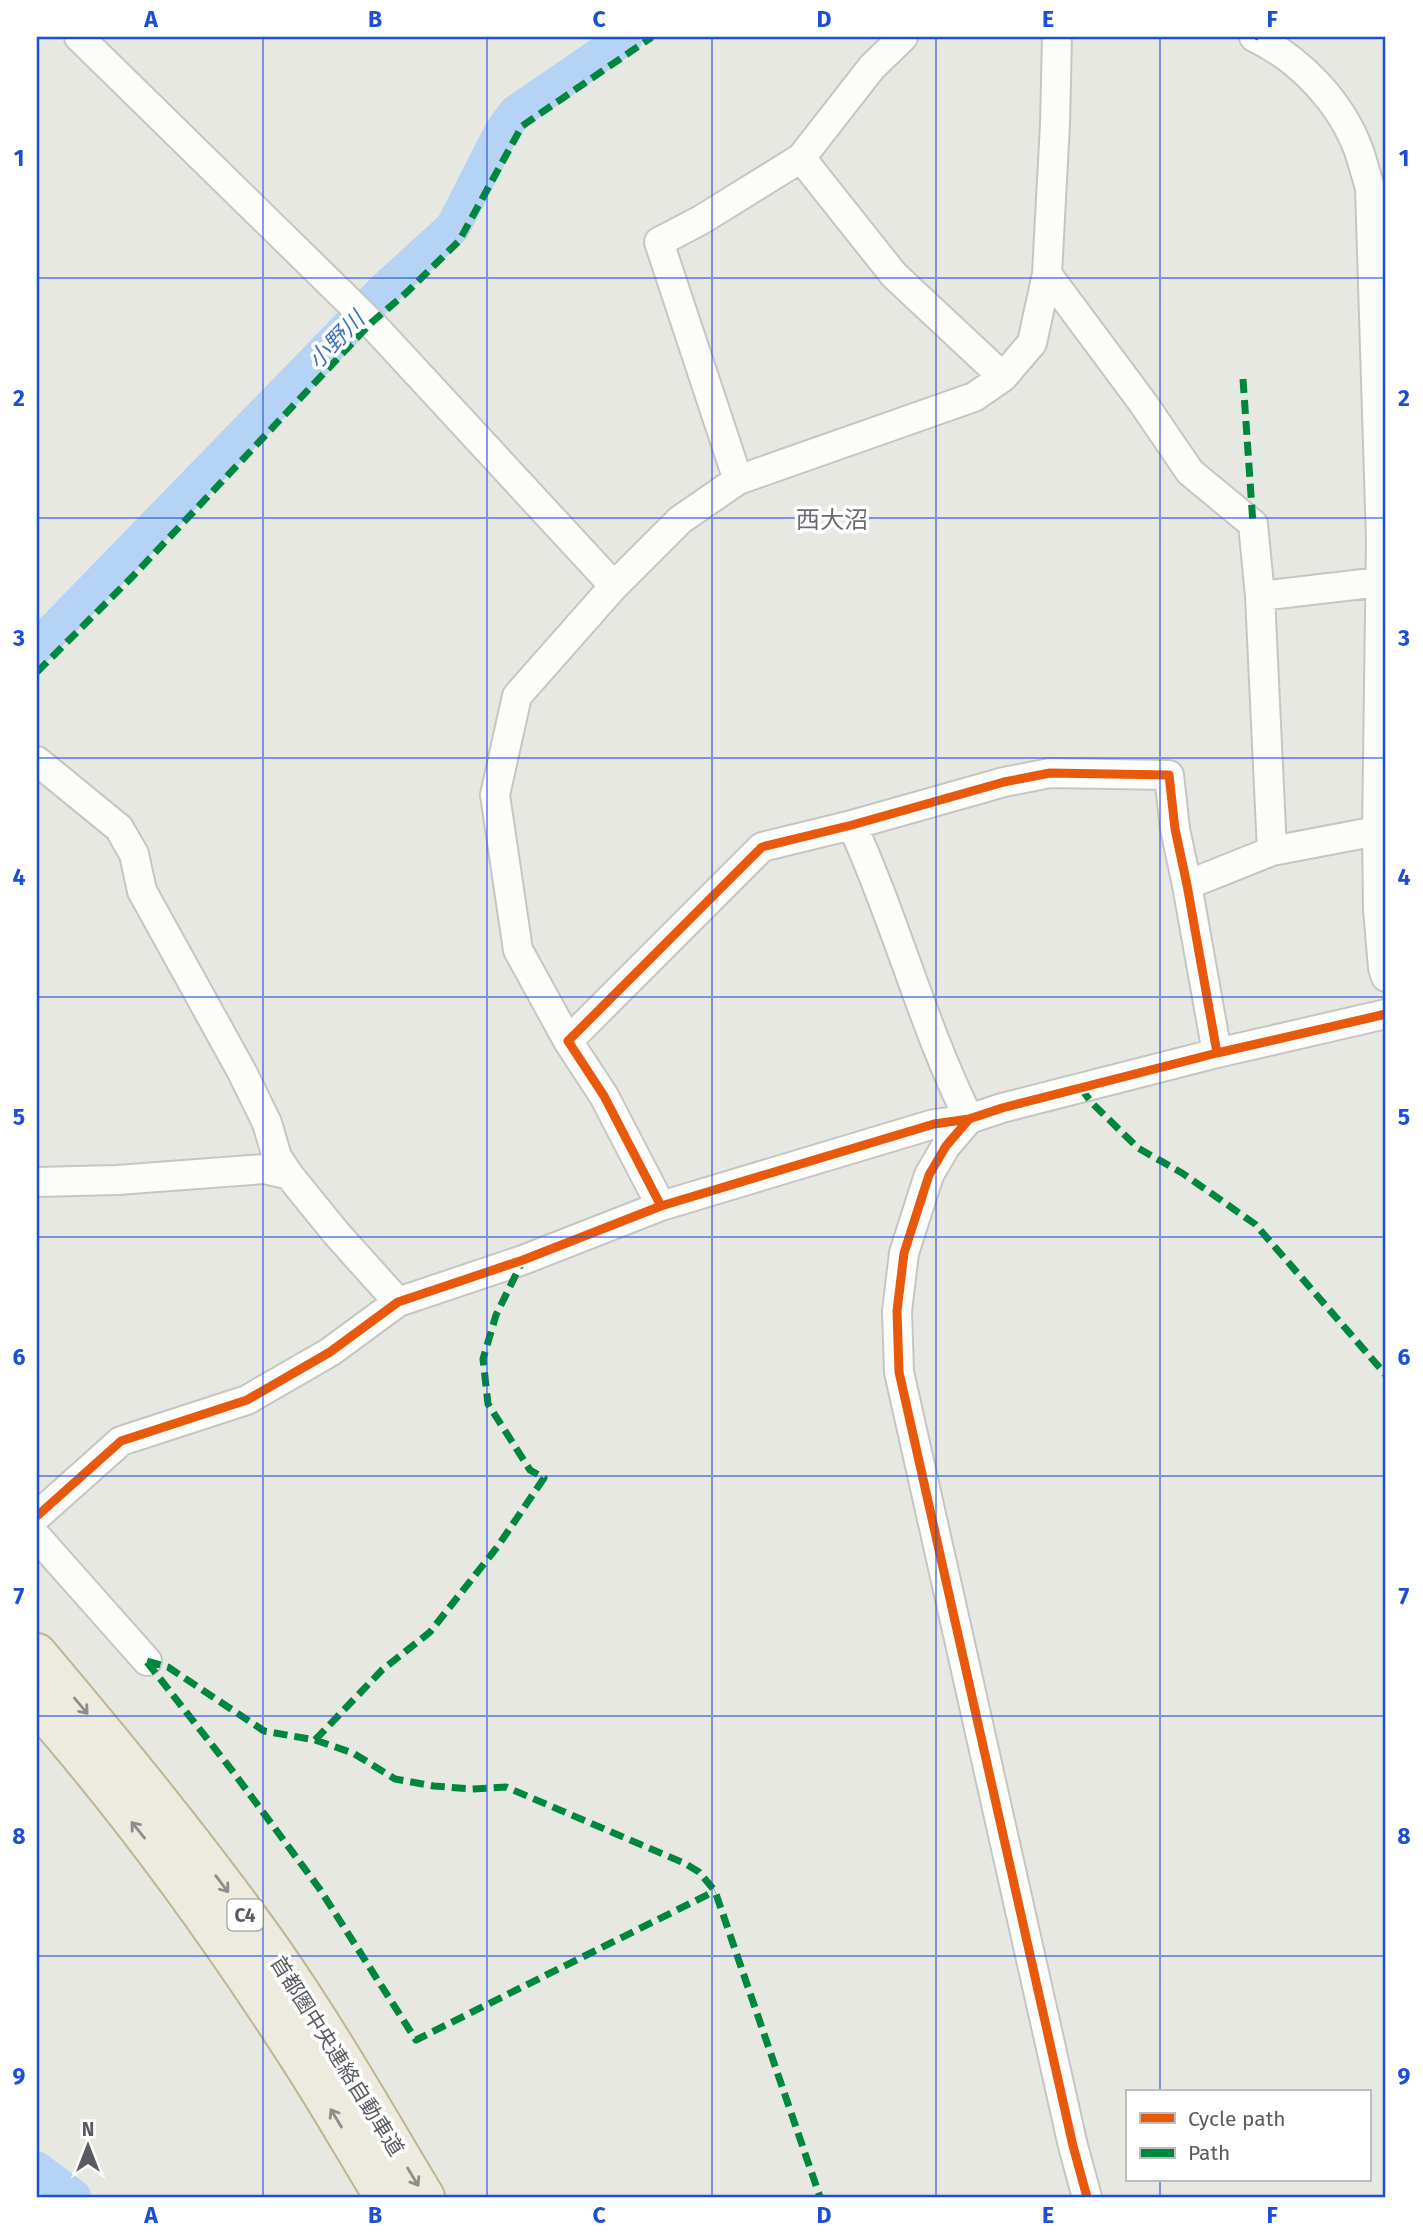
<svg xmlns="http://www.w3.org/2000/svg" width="1423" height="2234" font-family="'Fira Sans','Noto Sans JP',sans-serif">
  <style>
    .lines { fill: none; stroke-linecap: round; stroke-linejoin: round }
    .river { stroke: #b4d3f5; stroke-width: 35 }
    .minor-casing { stroke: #c5c6c4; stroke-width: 32 }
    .highway-casing { stroke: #bfb591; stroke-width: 42 }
    .minor { stroke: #fcfcfb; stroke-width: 28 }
    .highway { stroke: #edebdf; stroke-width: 38 }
    .quiet { stroke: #00873e; stroke-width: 7; stroke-dasharray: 14 7; stroke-linecap: butt }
    .cycleway-casing { stroke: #fff; stroke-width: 13 }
    .cycleway { stroke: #e8590c; stroke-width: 9 }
    .oneway { stroke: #8c8d8c }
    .grid { fill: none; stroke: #1d4ed8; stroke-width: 2; stroke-opacity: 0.55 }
    .labels { text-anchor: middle; stroke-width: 7; stroke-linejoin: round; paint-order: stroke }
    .shield { fill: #fff; stroke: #8a8c90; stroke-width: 2 }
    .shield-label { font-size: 19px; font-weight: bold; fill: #585b60 }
    .street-label { font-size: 21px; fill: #585b60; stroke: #fff }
    .water-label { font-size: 23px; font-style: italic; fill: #4273bf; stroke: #fff }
    .quarter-label { font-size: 24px; fill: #696d72; stroke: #fff }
    .neatline { fill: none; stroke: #1d4ed8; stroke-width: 2.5 }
    .grid-label { font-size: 23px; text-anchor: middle; font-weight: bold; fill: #1d4ed8 }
  </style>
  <rect width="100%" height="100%" fill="#e8e8e2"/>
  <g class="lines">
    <path class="river" d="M37,647L385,289L453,227L502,131L515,113L626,37
      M37,2169L74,2197"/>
    <g class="minor-casing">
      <path id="minor" d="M79,37L371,323L614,586
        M1254,37C1300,59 1341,102 1359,151C1363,163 1366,175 1370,188L1381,541L1377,831L1378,909L1383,968L1386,977
        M801,158L894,275L1003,377L1032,343L1047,274L1055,124L1057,37
        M1047,274L1143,403L1190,472L1253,524L1260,596L1272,851
        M738,480L659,242L701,220L801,158L872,67L903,37
        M1260,596L1380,582
        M37,761L119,828L134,854L142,891L242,1072L267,1123L277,1157L289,1175L336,1233L398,1302
        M852,825C896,921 922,1024 969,1119
        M1187,885L1272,851L1377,831
        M568,1041L518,950L495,795L517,696L614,586L680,520L738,480L974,397L1003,377
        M969,1119L946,1146L929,1175L904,1253L897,1311L899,1372L1073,2146L1087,2197
        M37,1182L117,1180L264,1169L289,1175
        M661,1206L604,1096L568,1041L762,847L852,825L1004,782L1050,773L1169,775L1175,829L1187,885L1217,1053
        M37,1516L121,1441L247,1400L330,1352L398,1302L523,1260L661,1206L934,1124L969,1119L1002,1108L1217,1053L1386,1014
        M37,1537L147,1661"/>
    </g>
    <g class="highway-casing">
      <path id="highway" d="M37,1653C117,1748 196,1844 268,1945C325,2026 374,2112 425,2197
        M37,1705C132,1813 220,1935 298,2056C328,2102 355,2150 384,2197"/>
    </g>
    <use href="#minor" class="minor"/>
    <use href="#highway" class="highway"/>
    <path class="quiet" d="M1258,37L1259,39
      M1243,379L1253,524
      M37,672L134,575L371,323L406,293L459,241L522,126L652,37
      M1081,1088L1091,1102L1138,1148L1182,1173L1255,1224L1386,1375
      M147,1661L168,1667L264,1731L315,1740L353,1753L395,1779L434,1786L472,1789L506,1787L684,1863L699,1872L715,1891L820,2197
      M147,1662L234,1773L319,1888L416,2040L715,1891
      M315,1740L382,1670L430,1632L498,1546L544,1478L530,1470L488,1404L483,1359L496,1315L523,1260"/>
    <g class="cycleway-casing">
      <path id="cycleway" d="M969,1119L946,1146L929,1175L904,1253L897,1311L899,1372L1073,2146L1087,2197
        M661,1206L604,1096L568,1041L762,847L852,825L1004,782L1050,773L1169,775L1175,829L1187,885L1217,1053
        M37,1516L121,1441L247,1400L330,1352L398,1302L523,1260L661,1206L934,1124L969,1119L1002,1108L1217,1053L1386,1014"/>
    </g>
    <use href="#cycleway" class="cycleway"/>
  </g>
  <defs><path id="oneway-shaft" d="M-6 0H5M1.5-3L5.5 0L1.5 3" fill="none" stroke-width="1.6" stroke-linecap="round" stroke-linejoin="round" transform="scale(1.75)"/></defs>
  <g class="oneway">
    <use href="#oneway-shaft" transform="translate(81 1706) rotate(50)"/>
    <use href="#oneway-shaft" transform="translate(138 1830) rotate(-129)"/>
    <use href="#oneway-shaft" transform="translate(222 1884) rotate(53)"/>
    <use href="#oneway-shaft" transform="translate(336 2118) rotate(-121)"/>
    <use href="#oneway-shaft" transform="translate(413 2177) rotate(59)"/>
  </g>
  <path class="grid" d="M263,37V2197M487,37V2197M712,37V2197M936,37V2197M1160,37V2092M37,278H1386M37,518H1386M37,758H1386M37,997H1386M37,1237H1386M37,1476H1386M37,1716H1386M37,1956H1386M1160,2180V2197"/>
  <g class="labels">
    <rect class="shield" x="227.5" y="1899.5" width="35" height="31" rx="5"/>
    <g class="shield-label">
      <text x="245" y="1922">C4</text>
    </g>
    <g class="street-label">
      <text transform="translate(337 2056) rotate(58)" y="7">首都圏中央連絡自動車道</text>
    </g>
    <g class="water-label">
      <text transform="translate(336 340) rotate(-46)" y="8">小野川</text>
    </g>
    <g class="quarter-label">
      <text x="832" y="528">西大沼</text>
    </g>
  </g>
  <rect width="1423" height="2234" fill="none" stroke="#ffffff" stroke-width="77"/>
  <rect x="1126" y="2090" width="245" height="91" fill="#ffffff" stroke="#bcbdbf" stroke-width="2"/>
  <rect x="1140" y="2113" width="35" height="10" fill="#e8590c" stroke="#bcbdbf" stroke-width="2"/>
  <text x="1188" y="2126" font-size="21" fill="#585b60">Cycle path</text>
  <rect x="1140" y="2148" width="35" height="10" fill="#00873e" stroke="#bcbdbf" stroke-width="2"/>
  <text x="1188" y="2160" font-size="21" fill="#585b60">Path</text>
  <g transform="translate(88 2146)" stroke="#ffffff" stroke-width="5" paint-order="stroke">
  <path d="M0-5L12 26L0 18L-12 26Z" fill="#585b60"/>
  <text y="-10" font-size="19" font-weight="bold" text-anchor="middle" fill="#585b60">N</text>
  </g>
  <rect x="38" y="38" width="1346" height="2158" class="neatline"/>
  <g class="grid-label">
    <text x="151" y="27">A</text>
    <text x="375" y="27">B</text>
    <text x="599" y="27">C</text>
    <text x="824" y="27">D</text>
    <text x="1048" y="27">E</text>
    <text x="1272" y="27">F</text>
    <text x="19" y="166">1</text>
    <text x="1404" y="166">1</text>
    <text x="19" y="406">2</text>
    <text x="1404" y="406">2</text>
    <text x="19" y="646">3</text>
    <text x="1404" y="646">3</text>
    <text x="19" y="885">4</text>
    <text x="1404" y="885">4</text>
    <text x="19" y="1125">5</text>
    <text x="1404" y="1125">5</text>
    <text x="19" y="1365">6</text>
    <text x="1404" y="1365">6</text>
    <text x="19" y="1604">7</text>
    <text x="1404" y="1604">7</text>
    <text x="19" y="1844">8</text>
    <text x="1404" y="1844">8</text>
    <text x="19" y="2084">9</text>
    <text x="1404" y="2084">9</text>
    <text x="151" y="2223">A</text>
    <text x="375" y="2223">B</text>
    <text x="599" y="2223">C</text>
    <text x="824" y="2223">D</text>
    <text x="1048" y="2223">E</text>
    <text x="1272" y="2223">F</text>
  </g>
</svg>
